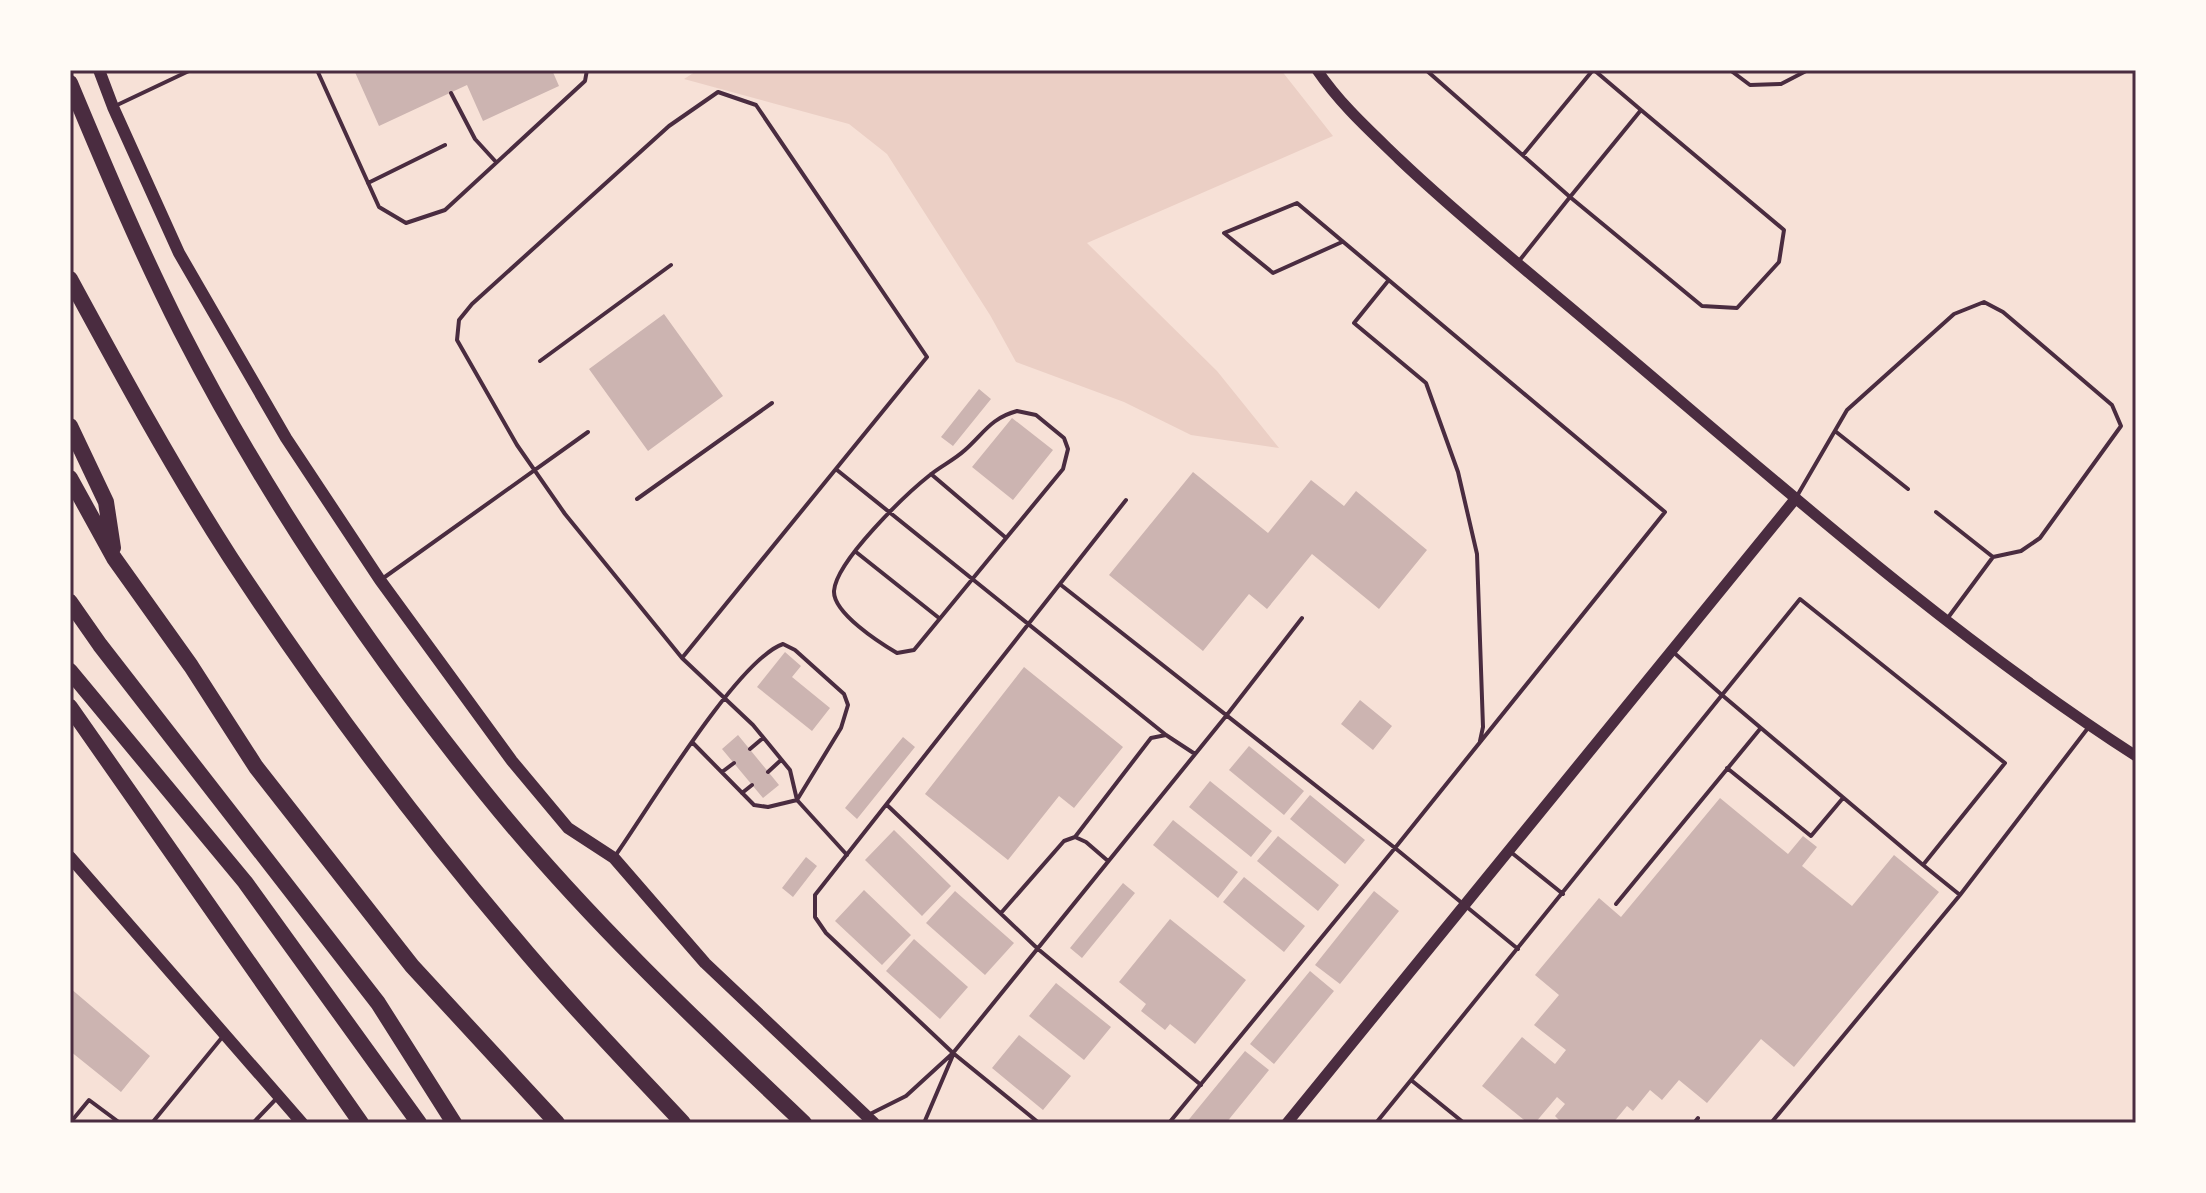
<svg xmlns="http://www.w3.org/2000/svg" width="2206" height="1193" font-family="Bitter,serif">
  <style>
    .green { fill: #ebcfc5 }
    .building { fill: #ccb4b1 }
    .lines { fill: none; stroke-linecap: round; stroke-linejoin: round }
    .service { stroke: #4a2c40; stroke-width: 4 }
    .tertiary { stroke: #4a2c40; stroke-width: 11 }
    .secondary { stroke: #4a2c40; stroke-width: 12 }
    .motorway { stroke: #4a2c40; stroke-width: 16 }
    .neatline { fill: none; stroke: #4a2c40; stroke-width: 3 }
  </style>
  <rect width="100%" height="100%" fill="#f7e1d7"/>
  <path class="green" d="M698,70H1281L1333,136L1087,243L1217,371L1279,448L1191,435L1124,402L1016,362L990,315L887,154L849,124L684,79Z"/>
  <path class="building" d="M354,70H552L559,86L483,121L467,85L379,126Z
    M664,314L723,396L648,451L589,369Z
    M979,389L991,399L953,446L941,437Z
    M1012,418L1053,450L1013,500L972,467Z
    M1193,472L1268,533L1311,480L1344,506L1356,491L1427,550L1379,609L1312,554L1267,609L1249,594L1203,651L1109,575Z
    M785,652L801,666L792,677L830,708L812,731L757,687Z
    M1024,667L1123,747L1074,808L1059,796L1008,860L925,794Z
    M1360,700L1392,726L1373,750L1341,724Z
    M738,735L779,785L763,798L722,749Z
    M903,737L915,747L857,819L845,808Z
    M1249,746L1304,791L1284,815L1229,770Z
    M1210,781L1272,831L1251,857L1189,807Z
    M1310,795L1365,840L1345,864L1290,819Z
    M1720,798L1788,854L1803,836L1817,847L1802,866L1852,906L1894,855L1939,892L1794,1067L1761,1039L1707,1103L1679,1080L1662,1100L1650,1090L1633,1111L1627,1106L1613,1123H1562L1555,1116L1565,1104L1557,1097L1535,1123H1528L1482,1086L1522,1037L1555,1064L1566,1050L1534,1025L1559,995L1535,975L1599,898L1621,917Z
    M1173,820L1238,872L1218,898L1153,845Z
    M894,830L951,886L922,916L865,860Z
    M1278,836L1339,885L1318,911L1257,861Z
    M806,857L817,866L793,897L782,888Z
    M1244,877L1305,926L1284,952L1223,902Z
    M1123,883L1135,893L1082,958L1070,948Z
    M864,890L911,935L882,965L835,921Z
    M955,891L1014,943L985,975L926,923Z
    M1374,891L1399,911L1340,984L1315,965Z
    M1170,919L1246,980L1195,1044L1170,1024L1165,1030L1141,1011L1146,1004L1119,982Z
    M914,939L968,987L940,1019L886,971Z
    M1310,971L1334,991L1274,1064L1250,1044Z
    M1056,983L1111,1027L1084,1060L1029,1016Z
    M70,988L150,1056L121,1092L70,1051Z
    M1019,1035L1071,1076L1043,1110L992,1068Z
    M1245,1051L1269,1070L1226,1123H1186Z"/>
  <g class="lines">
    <path class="service" d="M317,70L379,207L406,223L445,210L585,81L587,70
      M1426,70L1570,197L1519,261
      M1594,70L1641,110L1570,197L1702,306L1737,308L1779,262L1784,230L1641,110
      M1730,70L1750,85L1781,84L1808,70
      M451,93L475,139L496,162
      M115,106L191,70
      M1523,155L1593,70
      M368,183L445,145
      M1388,281L1354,323L1426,383L1458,472L1477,554L1483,727L1480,741
      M540,361L671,265
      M1017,411L1036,415L1064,438L1068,449L1063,469L914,650L897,653C880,643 833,613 834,591C836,561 906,494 930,475C941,466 954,460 965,450C984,433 991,418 1017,411Z
      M1835,431L1908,489
      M837,470L1166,735
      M931,474L1005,537
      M1797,496L1847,410L1954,314L1984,302L2003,312L2112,405L2121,426L2040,538L2021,551L1993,557L1947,619
      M637,499L772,403
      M1936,512L1993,557
      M856,552L939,618
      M382,579L588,432
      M1061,585L1395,848L1518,949
      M682,658L927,357L756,105L718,92L669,126L472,304L459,320L457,340L517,445L565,514L682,658L753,725L790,770L797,800L847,855
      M750,749L763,738
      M1727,768L1811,836L1843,798
      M722,772L734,763
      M768,772L781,760
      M742,793L752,785
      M887,805L1038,949L1201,1085
      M1075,837L1151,738L1166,735L1195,754
      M1512,853L1563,894
      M615,856C647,811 737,660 783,644L795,650L844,694L848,705L841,728L797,800L768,807L754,805L693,743
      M1923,865L1722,695L1800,599L2005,763L1923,865L1960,895L2088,728
      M1616,904L1760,729
      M1001,913L1064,841L1075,837L1086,842L1108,861
      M870,1114L906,1096L953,1053L1226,716L1302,618
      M70,1123L89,1100L120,1123
      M152,1123L224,1035
      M253,1123L276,1099
      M924,1123L953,1055
      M1039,1123L953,1053L826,933L815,917V895L1126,500
      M1169,1123L1395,848L1665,512L1297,203L1224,233L1273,273L1342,242
      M1376,1123L1411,1080
      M1464,1123L1411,1080L1722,695L1672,651
      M1694,1123L1698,1118
      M1771,1123L1960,895"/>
    <path class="tertiary" d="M1317,70C1341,105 1368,129 1399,159C1460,217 1526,270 1591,325C1768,474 1941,630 2136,756
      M1287,1123L1796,498"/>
    <path class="secondary" d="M99,70L113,107L179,253L286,438L380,580L512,761L568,828L614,858L705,963L874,1123
      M70,857L302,1123"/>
    <path class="motorway" d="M70,83C105,167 140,250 181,331C265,495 370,650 486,794C582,913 693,1018 804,1123
      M70,279C121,373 172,467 230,557C316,688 410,815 512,935C566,1000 625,1061 683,1123
      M70,426L106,502L113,548
      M70,478L114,558L191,666L256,767L412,966L557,1123
      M70,602L100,645L378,1003L454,1123
      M70,671L245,882L419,1123
      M70,707L361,1123"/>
  </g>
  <rect width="2206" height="1193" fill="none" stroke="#fffaf5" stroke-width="144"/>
  <rect x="72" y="72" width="2062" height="1049" class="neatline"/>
</svg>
